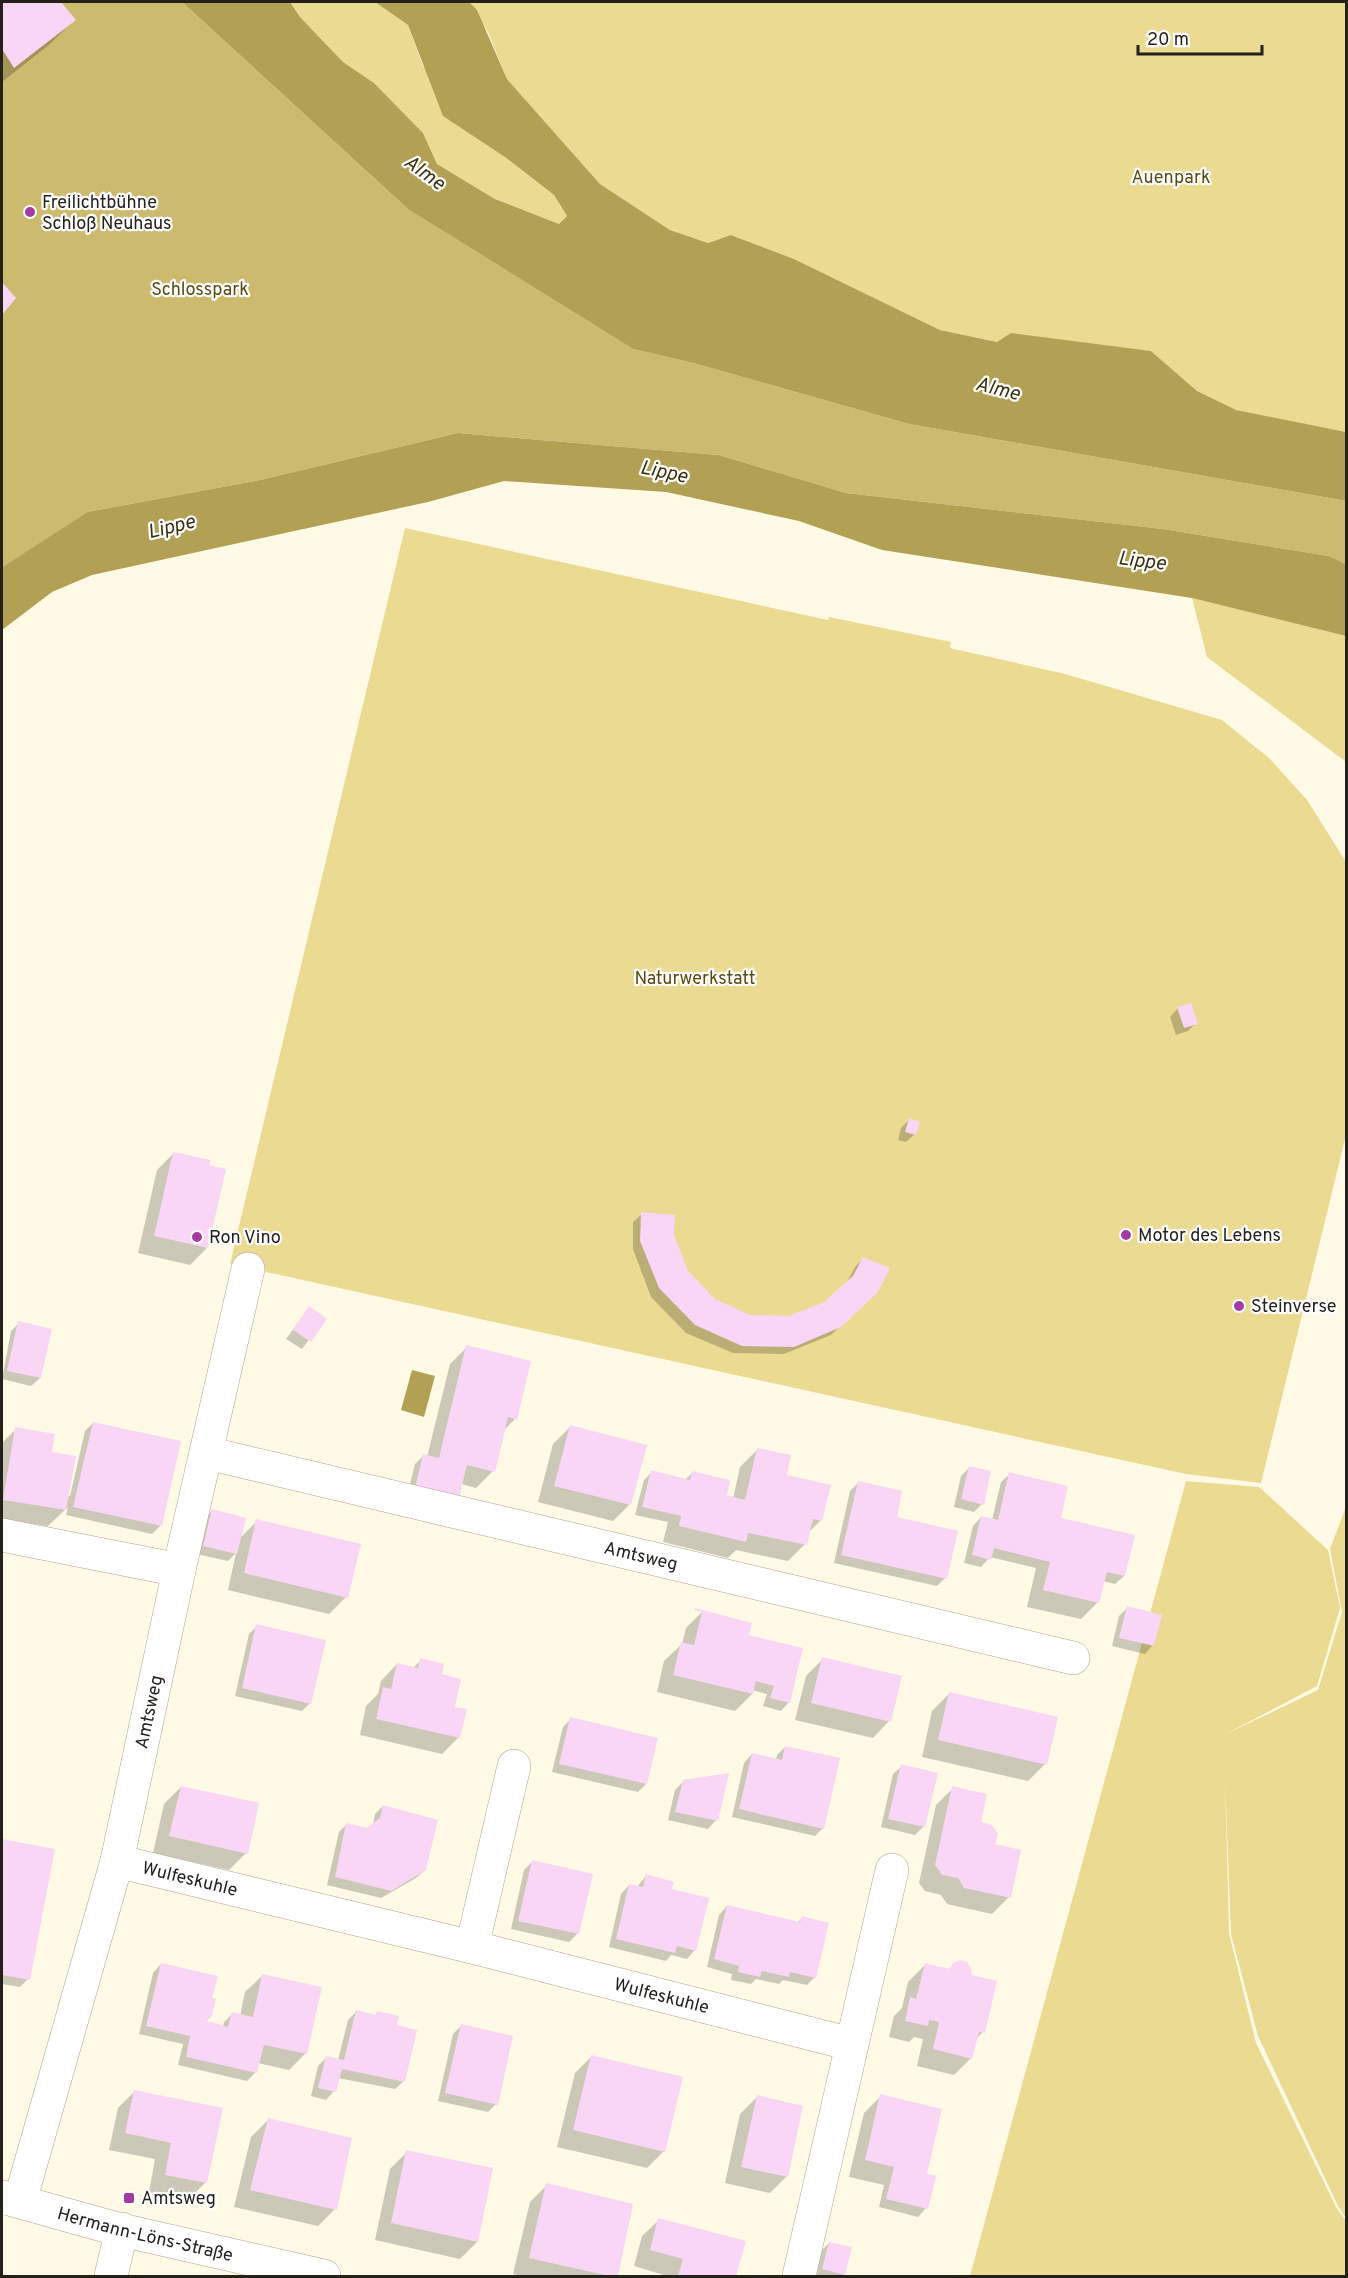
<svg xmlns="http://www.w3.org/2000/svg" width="1348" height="2278" font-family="Overpass,sans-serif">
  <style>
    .green { fill: #eada92 }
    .forest { fill: #ccbb6f }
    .water { fill: #b2a155 }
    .shadow { fill: #0003 }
    .building { fill: #f9d5f6 }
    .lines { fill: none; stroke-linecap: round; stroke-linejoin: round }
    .minor-casing { stroke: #aaa692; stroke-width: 34 }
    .tertiary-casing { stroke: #aaa692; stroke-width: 34 }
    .minor { stroke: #fff; stroke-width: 33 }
    .tertiary { stroke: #fff; stroke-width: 33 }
    .poi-dot { fill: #a23ca1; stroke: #fff; stroke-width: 2 }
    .labels { text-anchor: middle; stroke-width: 4.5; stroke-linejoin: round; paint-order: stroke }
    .park-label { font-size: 18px; fill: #574b10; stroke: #fff }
    .poi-label { font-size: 18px; fill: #23211a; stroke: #fff; text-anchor: start }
    .street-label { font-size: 18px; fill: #23211a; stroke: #fff }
    .water-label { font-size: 20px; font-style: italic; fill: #38310f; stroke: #fff }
  </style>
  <rect width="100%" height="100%" fill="#fefae5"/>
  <path class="green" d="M290,2H375L408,25L423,66L505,157L554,195L567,216L559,224L495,199L437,164L423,133L374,83L343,62L300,17Z
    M469,2H1346V432L1236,411L1197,391L1151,351L997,342L940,330L794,259L732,235L708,243L670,230L600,184L507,79L488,32Z
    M405,528L828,620L829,617L951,642L950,648L1065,674L1222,720L1269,758L1307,800L1346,862V1135L1261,1483L1186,1474L230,1264Z
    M1192,598L1346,636V762L1207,657Z
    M1186,1481L1259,1487L1328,1550L1340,1608L1317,1686L1224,1735L1318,1690L1342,1612L1330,1549L1346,1507V2218L1338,2206L1258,2036L1231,1934L1225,1777L1229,1933L1256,2043L1336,2207L1346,2221V2276H970Z"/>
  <path class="forest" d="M2,2H182L409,210L633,349L693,363L909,424L1346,501V564L1329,556L1163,529L846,493L719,455L458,433L260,480L87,512L2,567Z"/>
  <path class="water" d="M182,2H290L300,17L343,62L374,83L423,133L437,164L495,199L559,224L567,216L554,195L505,157L443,116L408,25L375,2H469L477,10L507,79L600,184L670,230L708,243L731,235L794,259L940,330L997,342L1011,333L1151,351L1197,391L1236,410L1346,432V501L909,424L693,363L633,349L409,210Z
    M458,433L719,455L846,493L1163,529L1329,556L1346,564V636L1192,598L882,550L799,521L666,492L504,481L428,502L92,575L52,592L2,630V567L87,512L260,480Z
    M412,1370L435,1376L424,1417L401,1410Z"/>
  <path class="shadow" d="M2,2H60L74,20L49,45L2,82Z
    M1178,1008L1196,1023L1188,1031L1176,1035L1170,1017Z
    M909,1120L915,1134L906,1142L898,1140L901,1128Z
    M174,1153L207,1248L190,1265L138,1253L157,1170Z
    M642,1214L673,1235L687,1272L714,1301L750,1317L789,1318L825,1303L846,1284L855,1267L863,1259L877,1291L831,1335L784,1354L733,1353L686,1333L651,1297L633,1249V1222Z
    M309,1308L325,1319L302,1349L286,1339Z
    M19,1323L40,1378L31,1386L2,1379L11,1331Z
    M467,1347L515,1419L503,1431L493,1471L476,1488L461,1484L407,1496L415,1464L423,1456L427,1457L450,1364Z
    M93,1423L179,1442L160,1526L152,1534L66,1515L68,1507L48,1526L2,1519V1443L16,1429L51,1453L67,1496H70L85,1431Z
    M570,1427L630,1504L613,1521L538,1502L553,1444Z
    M757,1450L821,1520L808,1533L805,1544L788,1561L736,1550L728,1558L663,1542L668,1522L635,1515L644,1480L652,1472L685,1480L692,1473L725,1497L733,1499L740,1467Z
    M969,1468L982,1504L974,1512L954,1507L961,1476Z
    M1010,1474L1124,1576L1115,1584L1103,1581L1098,1602L1081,1619L1027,1607L1036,1568L990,1557L981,1567L964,1563L973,1526L981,1517L992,1520L1001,1482Z
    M858,1483L945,1578L937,1586L834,1563L850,1491Z
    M212,1511L240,1538L257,1521L346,1597L329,1614L228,1590L236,1553L228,1561L196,1554L204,1519Z
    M1127,1608L1153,1645L1145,1654L1112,1646L1119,1616Z
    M703,1611L747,1636L789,1702L781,1711L763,1706L767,1694L752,1690V1694L735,1711L657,1692L664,1661L682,1644L686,1628Z
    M257,1626L310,1703L302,1711L235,1696L249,1634Z
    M823,1659L889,1721L873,1738L795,1720L806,1676Z
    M421,1660L440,1675L453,1708L459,1737L442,1754L360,1735L366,1706L378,1694L381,1681L397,1664L413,1668Z
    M949,1694L1045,1764L1028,1781L922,1757L932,1711Z
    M571,1719L646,1784L638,1792L552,1772L563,1727Z
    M785,1747L823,1828L815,1836L732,1817L744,1763L752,1754L776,1760L777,1755Z
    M902,1766L924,1826L915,1835L881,1827L893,1774Z
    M683,1782L716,1820L708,1829L668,1820L675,1790Z
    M181,1787L246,1853L229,1870L153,1853L164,1804Z
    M953,1788L993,1846L1009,1897L992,1914L947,1904L941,1895L925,1891L919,1883L936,1805Z
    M383,1806L425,1870L416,1878L381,1898L327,1885L339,1832L347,1824L368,1830L373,1825L375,1814Z
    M2,1841L54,1850L28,1979L20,1987L2,1984Z
    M532,1862L578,1933L569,1942L511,1929L524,1870Z
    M646,1876L670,1890L695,1950L687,1959L671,1955L666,1961L609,1947L621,1894L629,1885L637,1887Z
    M727,1906L797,1923L802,1918L815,1977L807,1985L783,1980L779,1984L756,1979L751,1984L731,1980L732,1974L707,1967L719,1915Z
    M161,1964L214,2000L209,2018L205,2022L223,2027L224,2022L232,2014L240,2016L245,1992L262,1976L306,2053L289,2070L258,2063L255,2073L247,2081L178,2065L183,2044L139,2034L153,1973Z
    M954,1964L970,1976L983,2032L975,2040L971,2058L954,2075L917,2066L923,2039L914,2037L909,2042L889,2037L894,2016L902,2008L908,1982L925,1965L948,1970Z
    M356,2012L374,2016L378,2013L395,2026L404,2081L395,2089L338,2078L334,2091L326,2100L311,2096L318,2066L326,2058L338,2060L348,2020Z
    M461,2026L496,2104L488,2112L438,2101L453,2034Z
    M592,2056L664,2151L647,2168L557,2147L575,2073Z
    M135,2091L206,2182L189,2199L149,2192L155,2159L109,2150L118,2108Z
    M881,2096L926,2175V2208L918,2217L879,2207L884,2185L849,2177L864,2113Z
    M757,2097L787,2176L770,2193L725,2183L740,2114Z
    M268,2120L335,2209L318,2226L234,2207L251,2137Z
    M407,2152L477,2242L460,2259L375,2240L390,2169Z
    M547,2185L631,2205L616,2276H522L513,2274L530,2202Z
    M659,2220L744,2242L735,2276H667L634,2266L642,2236Z
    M829,2243L844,2274L841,2276H815L821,2251Z"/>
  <path class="building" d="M2,2H61L76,20L14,68L2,49Z
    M2,282L16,298L2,315Z
    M1191,1003L1198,1024L1184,1028L1177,1007Z
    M909,1118L920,1122L916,1135L905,1132Z
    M173,1152L211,1160L209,1165L226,1169L208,1248L154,1236Z
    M641,1212L675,1215L674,1235L688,1271L715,1299L750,1315L789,1316L824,1302L853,1276L863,1257L890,1268L878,1292L841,1327L794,1347L742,1346L695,1325L659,1288L640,1241Z
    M309,1306L327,1319L311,1342L293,1330Z
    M18,1321L52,1329L41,1378L7,1371Z
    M466,1345L531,1361L517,1420L508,1417L495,1472L467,1465L459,1498L415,1488L423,1454L439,1458Z
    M93,1422L181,1441L162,1526L73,1507Z
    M570,1425L647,1445L631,1505L554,1486Z
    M15,1427L55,1434L52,1452L76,1456L66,1510L3,1500Z
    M757,1448L791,1455L787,1475L831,1485L822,1521L813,1519L807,1545L748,1533L746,1542L679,1526L681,1516L642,1507L651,1470L690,1480L692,1471L730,1480L727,1495L745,1500Z
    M969,1466L991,1471L984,1505L961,1499Z
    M1009,1472L1068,1486L1061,1518L1135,1535L1125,1576L1107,1572L1099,1603L1043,1590L1050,1562L994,1548L991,1560L972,1555L981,1516L998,1520Z
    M858,1481L902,1491L897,1517L958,1531L947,1579L841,1555Z
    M212,1509L246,1518L237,1554L203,1546Z
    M256,1519L361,1544L348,1598L244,1573Z
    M1127,1606L1162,1615L1154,1646L1119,1638Z
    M695,1608L752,1623L749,1635L803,1648L790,1703L770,1698L774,1686L756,1681L753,1694L673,1675L681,1642L694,1645L702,1612L695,1610Z
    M256,1624L326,1640L311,1704L242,1688Z
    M822,1657L902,1676L891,1722L811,1703Z
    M420,1658L444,1664L442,1674L461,1679L455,1707L467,1709L460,1738L376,1719L383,1687L391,1689L397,1663L418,1668Z
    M949,1692L1058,1717L1047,1765L938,1740Z
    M570,1717L658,1738L647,1784L559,1764Z
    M785,1746L840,1758L824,1829L739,1809L752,1753L782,1760Z
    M901,1764L938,1773L925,1827L888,1819Z
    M729,1773L718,1821L675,1812L683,1780Z
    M181,1786L259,1803L248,1854L169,1836Z
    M952,1786L987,1794L981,1822L992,1825L998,1834L995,1844L1021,1850L1011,1898L964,1888L958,1878L942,1875L935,1865Z
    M383,1805L438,1820L426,1870L391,1891L335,1877L346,1823L367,1828L380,1818Z
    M2,1839L55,1849L30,1980L2,1975Z
    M532,1860L593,1874L579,1934L518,1921Z
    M646,1874L674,1882L672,1889L709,1898L696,1951L677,1946L675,1953L616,1939L629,1884L643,1887Z
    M727,1905L800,1922L802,1916L829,1923L816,1978L790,1972L789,1977L762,1971L760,1977L738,1972L739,1966L714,1959Z
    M960,1960L967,1962L971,1968L972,1975L997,1981L985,2033L979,2032L972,2059L933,2049L939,2022L929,2020L928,2026L905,2021L910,1997L916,1999L925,1963L950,1969L953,1963Z
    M161,1963L218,1976L212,1998L216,1999L211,2018L208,2017L207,2021L228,2027L232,2012L253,2017L262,1974L322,1987L307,2054L264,2045L257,2073L186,2057L190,2036L146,2026Z
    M356,2010L376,2015L377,2011L399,2016L397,2025L417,2030L405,2082L342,2069L336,2092L318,2088L326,2056L344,2060Z
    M461,2024L513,2036L498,2105L445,2093Z
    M591,2055L683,2077L665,2152L573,2130Z
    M134,2090L223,2108L207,2183L165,2175L171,2143L125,2133Z
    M880,2094L942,2109L927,2174L936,2176L928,2209L886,2199L894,2167L865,2160Z
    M757,2095L803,2106L788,2177L741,2167Z
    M268,2118L352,2138L337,2210L250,2190Z
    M406,2150L493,2168L478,2242L391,2223Z
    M546,2183L633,2204L618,2276H609L529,2258Z
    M658,2218L746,2241L736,2276H678L683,2259L650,2250Z
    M829,2242L852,2247L845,2275L822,2269Z"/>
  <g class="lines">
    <g class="minor-casing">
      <g id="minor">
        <path id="s1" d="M207,1453L1073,1658"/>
        <path d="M2,1535L179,1570"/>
        <path id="s2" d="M117,1861L472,1947L851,2044"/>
        <path d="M472,1947L514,1766"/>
        <path id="s3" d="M20,2201L117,1861L179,1570L248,1269"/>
        <path d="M111,2276L122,2229"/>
        <path d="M799,2276L892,1870"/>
      </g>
    </g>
    <g class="tertiary-casing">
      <g id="tertiary">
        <path id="s4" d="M2,2197L117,2229L324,2276"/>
      </g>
    </g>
    <use href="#minor" class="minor"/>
    <use href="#tertiary" class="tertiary"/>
  </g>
  <g class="poi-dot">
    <circle cx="30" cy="212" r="6"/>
    <circle cx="1126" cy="1235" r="6"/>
    <circle cx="197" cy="1237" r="6"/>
    <circle cx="1239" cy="1306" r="6"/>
    <rect x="123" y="2192" width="12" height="12" rx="3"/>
  </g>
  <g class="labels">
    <g class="park-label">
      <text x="1171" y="183">Auenpark</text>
      <text x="200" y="295">Schlosspark</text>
      <text x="695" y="984">Naturwerkstatt</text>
    </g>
    <g class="poi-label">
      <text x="42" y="208">Freilichtbühne<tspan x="42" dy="21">Schloß Neuhaus</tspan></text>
      <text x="1138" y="1241">Motor des Lebens</text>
      <text x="209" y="1243">Ron Vino</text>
      <text x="1251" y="1312">Steinverse</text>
      <text x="141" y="2204">Amtsweg</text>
    </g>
    <g class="street-label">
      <text dy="6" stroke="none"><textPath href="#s1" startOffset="446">Amtsweg</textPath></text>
      <text dy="6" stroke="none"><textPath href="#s3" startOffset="506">Amtsweg</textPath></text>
      <text dy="6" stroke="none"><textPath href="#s2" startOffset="75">Wulfeskuhle</textPath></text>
      <text dy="6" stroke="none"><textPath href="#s2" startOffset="561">Wulfeskuhle</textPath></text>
      <text dy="6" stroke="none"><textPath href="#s4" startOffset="148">Hermann-Löns-Straße</textPath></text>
    </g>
    <g class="water-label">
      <text transform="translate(425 172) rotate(36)" y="7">Alme</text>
      <text transform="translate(998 388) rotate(14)" y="7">Alme</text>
      <text transform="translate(664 471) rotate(12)" y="7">Lippe</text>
      <text transform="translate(171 526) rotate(-14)" y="7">Lippe</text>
      <text transform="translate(1142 560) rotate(7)" y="7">Lippe</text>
    </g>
  </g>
  <rect width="1348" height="2278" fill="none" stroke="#23211a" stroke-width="6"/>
  <path d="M1138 45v9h124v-9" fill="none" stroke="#23211a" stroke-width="3"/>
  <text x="1147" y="45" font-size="18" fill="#23211a" stroke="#ffffff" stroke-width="4.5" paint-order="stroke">20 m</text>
</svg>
